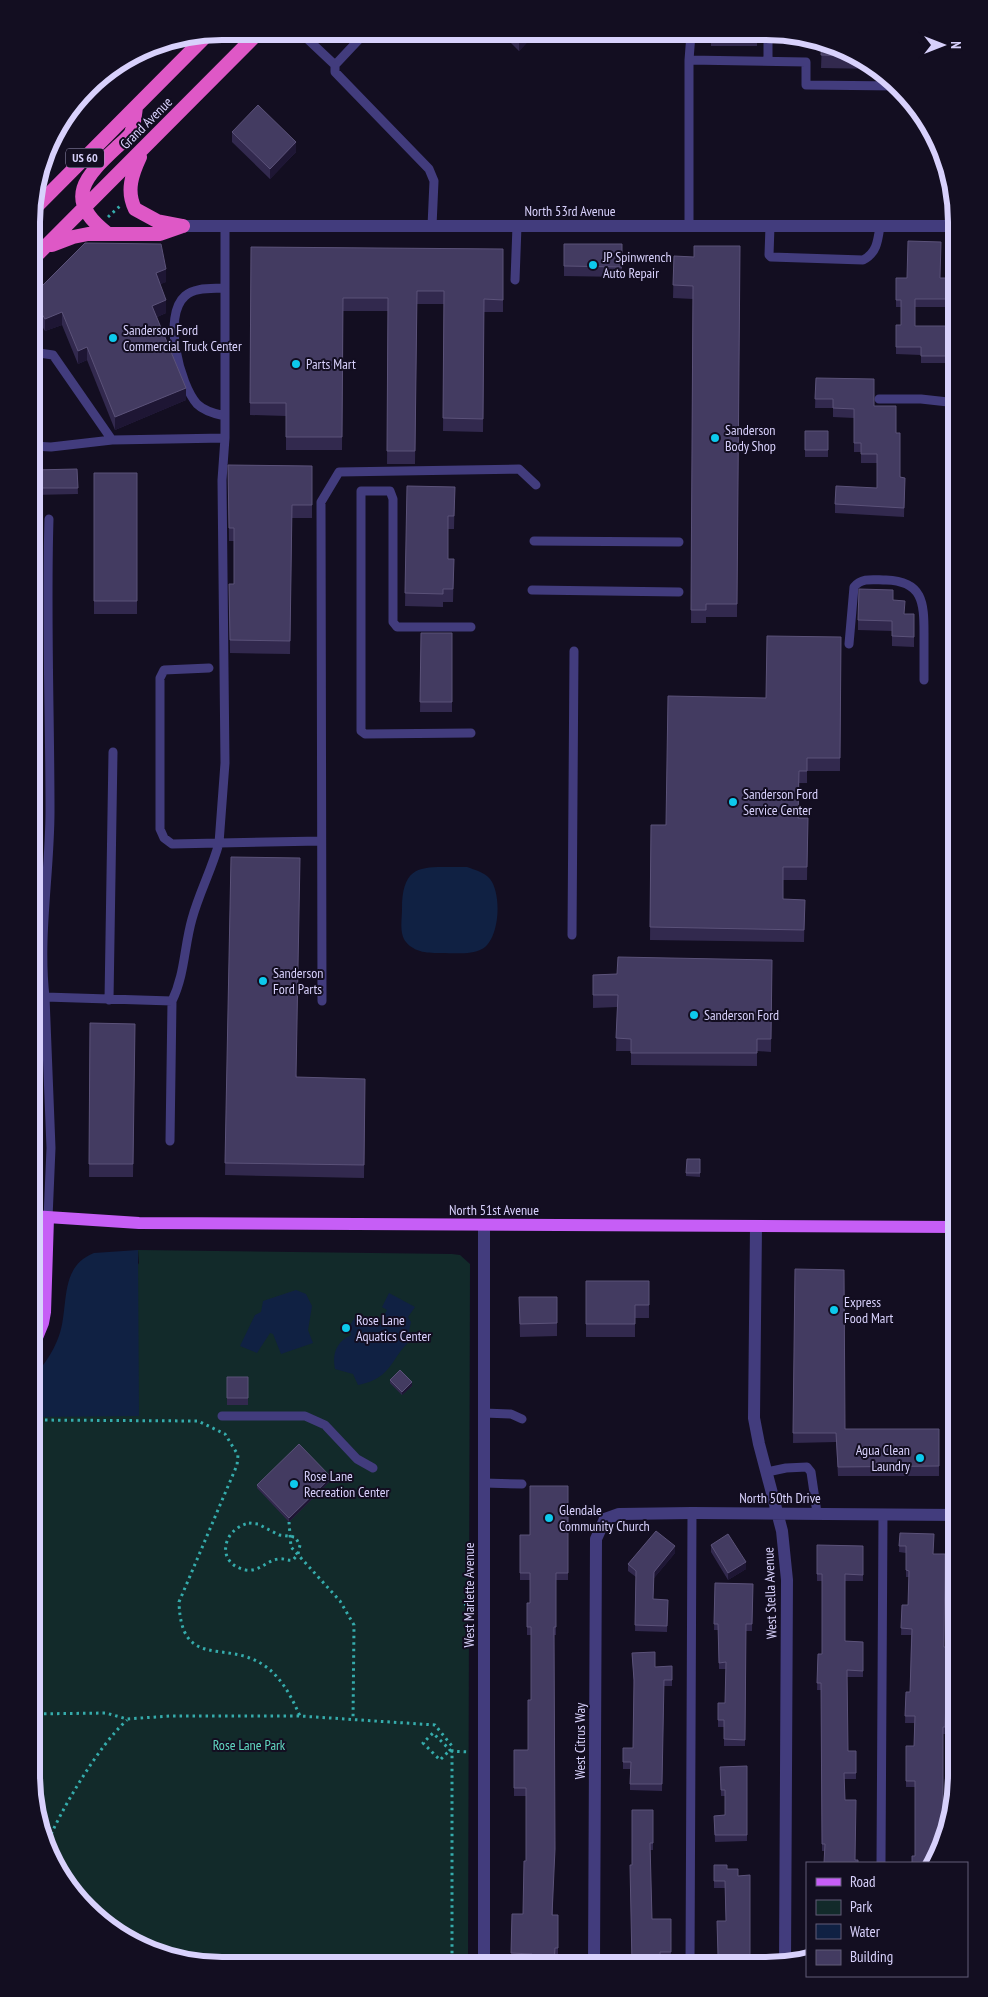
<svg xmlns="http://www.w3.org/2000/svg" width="988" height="1997" font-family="'PT Sans Narrow',sans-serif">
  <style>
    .park { fill: #122a2a }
    .water { fill: #102143 }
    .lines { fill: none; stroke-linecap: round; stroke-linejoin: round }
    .path { stroke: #35acac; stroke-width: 3; stroke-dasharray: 2.5 4; stroke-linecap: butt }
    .service { stroke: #423c7d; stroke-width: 9 }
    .minor { stroke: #423c7d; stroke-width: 12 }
    .primary { stroke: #c65ef6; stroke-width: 12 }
    .trunk { stroke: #de58c6; stroke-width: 14 }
    .wall { fill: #32294e }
    .shaded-wall { fill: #1e1634 }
    .building { fill: #433b61; stroke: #5b5279 }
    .poi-dot { fill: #0dc9ec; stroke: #130e21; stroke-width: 2 }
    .labels { text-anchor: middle; stroke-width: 4; stroke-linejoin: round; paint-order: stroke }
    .shield { fill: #130e21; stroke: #9d96ba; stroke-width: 1 }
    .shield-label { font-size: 12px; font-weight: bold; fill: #d8d1fc }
    .street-label { font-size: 14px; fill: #d8d1fc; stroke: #130e21 }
    .poi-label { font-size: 14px; fill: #d8d1fc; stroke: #130e21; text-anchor: start }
    .park-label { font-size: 14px; fill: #61d8c1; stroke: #130e21 }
    .rim { fill: none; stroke: #d8d1fc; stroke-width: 6 }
  </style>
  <rect width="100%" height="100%" fill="#130e21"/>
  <path class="park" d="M138,1250L452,1254L460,1255L470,1264L468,1965L196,1964L138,1946L96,1919L63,1881L41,1836L31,1775L32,1419L36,1417L139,1263Z"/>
  <path class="water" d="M467,867C475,870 484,872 490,879C502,894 500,939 482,949C471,955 454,953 441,953C429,953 415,953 406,942C399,933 402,920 402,909C402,859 427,868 467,867Z
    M138,1250L139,1416L36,1417L32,1419C32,1408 28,1391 32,1380C33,1376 39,1372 41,1368C47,1360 53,1351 57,1341C71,1311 56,1268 94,1253Z
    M296,1290L306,1294L312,1306L308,1330L313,1343L281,1354L273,1334L270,1333L257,1353L240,1346L255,1315L261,1312L263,1301Z
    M389,1293L415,1307L408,1317L411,1322L409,1331L414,1338C390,1355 395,1378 358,1385L353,1374L335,1369C332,1354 336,1342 351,1335L349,1327L355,1317H368L375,1325L384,1323L383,1317L387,1310L382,1307Z"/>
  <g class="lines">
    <path class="path" d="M108,217L120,206
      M32,1420L198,1421L225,1434L238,1455L237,1465L179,1602C181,1670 224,1640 262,1664C281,1676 291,1696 300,1716
      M289,1522L291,1547L340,1601L354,1625L353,1720
      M249,1523L258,1524L279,1535L295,1537L300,1545L298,1554L293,1560C288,1561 284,1558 278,1559C266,1561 259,1572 246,1570C215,1564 222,1529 249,1523Z
      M465,1603L469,1611
      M31,1714L106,1713L127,1719L170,1716H300L435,1725L452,1746V1965
      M449,1751L450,1750L433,1733L423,1743L440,1760L449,1751L469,1752
      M46,1846C60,1811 99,1745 127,1720"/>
    <path class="service" d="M300,32L335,65
      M366,32L335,65V72L429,169L434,181L432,226
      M689,60L691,34
      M768,61V35
      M225,226V438L222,480L225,763L219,843L321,841
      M689,226V60L806,62V85L898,86
      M770,226L769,255L771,257L863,260C877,253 878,240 880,226
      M515,280L517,226
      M33,358L39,353L53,355L112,440
      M879,399H921L957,403
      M225,416C215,414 204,411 197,404C180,385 162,316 185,296C195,287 212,289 225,288
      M33,446L51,447L112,440L225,438
      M534,541L679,542
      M532,590L679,592
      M849,644L854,587C862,577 874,580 886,580C923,581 924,603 924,633C924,649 924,664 924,680
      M471,733L365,734L361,731V491H390L393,499V622L397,627H471
      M572,935L574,651
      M32,980L45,997
      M45,997C38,935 50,873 50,811C50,714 46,616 49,519
      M109,1000L113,752
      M172,1001C185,974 184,947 192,919C199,893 212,869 219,843L172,844L164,838L160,829V678L164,670L209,668
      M322,1001L321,502L339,472L519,469L536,485
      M32,1011L45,997
      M48,1218L51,1148L45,997L172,1001L170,1141
      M484,1413L511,1414L522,1419
      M222,1416H305L325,1425L357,1459L373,1468
      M767,1472L786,1468L807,1467L811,1472L817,1513
      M484,1483L522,1484
      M881,1863L883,1514
      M690,1966L692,1513"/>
    <path class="minor" d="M183,226H957
      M756,1226L754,1418L759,1444L782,1531L787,1580L785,1963
      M484,1965V1226
      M594,1965L596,1539L605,1519L619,1514L692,1513L956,1515"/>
    <path class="primary" d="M32,1216L139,1223L956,1227
      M32,1350L43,1323L45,1312L48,1218"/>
    <path class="trunk" d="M140,157C132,174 126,191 135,209L157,221L183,226
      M33,210L208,34
      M107,233C62,199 86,176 117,147C121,143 128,138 131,133C134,126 135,114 136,107
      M52,245L73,237L88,234H160L183,226
      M33,259L260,31"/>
  </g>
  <path class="wall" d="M501,33H536L519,51Z
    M711,34L757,35V46H711Z
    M822,41L851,51L878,69L821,68Z
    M232,132L296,152L270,179L232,142Z
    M564,244H622V277L564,276Z
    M740,246L737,617H706V623H691L693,299L673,298L674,256L694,257Z
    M251,247L503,249V312H484L483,432L443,431L444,304H417L415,464H387L388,311H343L342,450H286V416L250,415Z
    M896,278H947L948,307H915V326H947L946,363H921V355L896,354V325H901V307H896Z
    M166,282L160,284L166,313L157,317L186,400L115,430L87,360L78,364L62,325L45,331L33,312V295Z
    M816,378L874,406L896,433L900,477L905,478L904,517L835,513V504L877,488V463H861V452H854V418L833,417V408H815Z
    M805,431H828V457H805Z
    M228,465L312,466V518H292L290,654L230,653L229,584H234V541H229Z
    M77,469L78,494L33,495V470Z
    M94,473H137V614H94Z
    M407,486L455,487L454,529H448V559H454L453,602H443V607L405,606Z
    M893,600L904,614H914V647L892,646V631L858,630V620Z
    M421,633H452V712H420Z
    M841,637L840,771H807V783H799V818H808L807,880H783V899L805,900L804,942L650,940L651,825H666L766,698Z
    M231,857L297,1077L365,1079L364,1178L225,1175Z
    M772,960L771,1052L757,1051V1066L631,1065V1051H616L617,1007L593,1008V975L617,974Z
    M90,1023L135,1024L133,1177H89Z
    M700,1159V1177L686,1176V1173Z
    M795,1269L845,1429H939V1476H838L836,1442L793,1443Z
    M586,1281H649V1318H635V1337H586Z
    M519,1297H557V1336L520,1337Z
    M227,1377H248V1405H227Z
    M390,1380L412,1386L402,1395L390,1383Z
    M331,1480L289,1522L257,1488V1485Z
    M568,1486V1580H556V1635H554L553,1915H558V1956H555L532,1961H511L512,1914H523L526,1861V1796H514V1750H528L531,1700V1635H527V1603H530V1580H520V1535H530Z
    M900,1533L933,1554L944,1647H951L950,1678H947L945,1734H943L915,1856V1787H906V1746H914V1723H905L906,1692H910L911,1635H901L902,1605H908L909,1577H906V1553L899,1552Z
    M711,1545L746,1569L728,1580L711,1552Z
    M817,1545L863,1546V1581H845V1641L863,1642V1677H847L848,1751H856V1779H844L845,1800L855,1860L858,1863L824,1851H822L821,1690H817L818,1654H822V1581H817Z
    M675,1553L654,1578L653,1599L668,1600L667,1632L635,1631L636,1577L628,1571V1564Z
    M715,1583L753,1584L752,1631H746L745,1746H724V1727H718V1703H725L726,1669H719L718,1630H714Z
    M632,1653L655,1667L672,1666V1686H664L662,1791L630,1790V1769H623V1762L633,1748L634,1686Z
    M747,1766V1841L715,1842L714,1816L725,1815V1796H721L720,1767Z
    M653,1810V1850H650L652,1919H671V1959H660L632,1865Z
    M714,1865L727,1869L738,1876L750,1875V1962H718L717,1921H726L725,1888H714Z"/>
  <path class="shaded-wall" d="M524,33H536L519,51V38Z
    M296,142V152L270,179V169Z
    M166,269V282L156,286V273Z
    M166,300V313L152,319V306Z
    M62,312V325L45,331V319Z
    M87,347V360L78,364V351Z
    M186,388V400L115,430V417Z
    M412,1382V1386L402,1395V1392Z
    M331,1477V1480L289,1522V1518Z
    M675,1546V1553L654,1578V1572Z
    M746,1562V1569L728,1580V1573Z"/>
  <path class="building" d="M514,33H524L519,38Z
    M822,41L851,51L858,56L821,55Z
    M258,105L296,142L270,169L232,132Z
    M908,241L941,242L940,278H947L948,299H915V326H947L946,356H921V347H896V325H901V300H896V278H907Z
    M85,243L161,244L166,269L156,273L166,300L152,306L186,388L115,417L87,347L78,351L62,312L45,319L33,299V295Z
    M564,244H622V267L564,266Z
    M694,246H740L737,604H706V610H691L693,286L673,285L674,256L694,257Z
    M251,247L503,249V300L484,299L483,419L443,418L444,291H417L415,451H387L388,298H343L342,437H286V403H250Z
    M816,378L874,379V406H896V433H900V477L905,478L904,508L835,504L836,486L877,488V454H861V443H854V409L833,408V399H815Z
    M805,431H828V450H805Z
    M228,465L312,466V505H292L290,641L230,640L229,584H234V528H229Z
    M77,469L78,488H33V470Z
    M94,473H137V601H94Z
    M407,486L455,487L454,516H448V559H454L453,589H443V594L405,593Z
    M859,589L893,590V600L905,601L904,614H914V637L892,636V621L858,620Z
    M421,633H452V702H420Z
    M767,636L841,637L840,758H807V771H799L798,818H808L807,867H783V899L805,900L804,930L650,927L651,825H666L668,696L766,698Z
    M231,857L300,858L296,1077L365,1079L364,1165L225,1163Z
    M618,957L772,960L771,1039H757V1053H631V1039L616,1038L618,995H593V975L617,974Z
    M90,1023L135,1024L133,1164H89Z
    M687,1159H700V1173H686Z
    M795,1269L844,1270L845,1429H939V1466L838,1467L836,1433H793Z
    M586,1281H649V1305H635V1324H586Z
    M519,1297H557V1323L520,1324Z
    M400,1370L412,1382L402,1392L390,1380Z
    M227,1377H248V1398H227Z
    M299,1444L331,1477L289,1518L257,1485Z
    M530,1486H568V1573H556V1627H554L555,1849L552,1915H558V1948H555L554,1965H532V1954L511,1953L512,1914H523L524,1861H526V1788H514V1750H528V1700H531V1627H527V1603H530V1573H520V1535H530Z
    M656,1531L675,1546L654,1572L653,1599L668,1600L667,1626L635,1625L636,1571L628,1564Z
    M900,1533L934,1534L933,1554H945L944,1647H951L950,1671H947L945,1727H943V1845L942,1848L934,1863H912V1856H915V1781H906V1746H914L915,1716H905L906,1692H910L912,1629L901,1628L902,1605H908L909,1571L906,1570V1546H899Z
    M728,1534L746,1562L728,1573L711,1545Z
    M817,1545L863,1546V1575L845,1574V1641L863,1642V1671L847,1670L848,1751H856V1773H844L845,1800H856L855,1860H858V1863H824L825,1844H822L821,1683H817L818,1654H822V1574H817Z
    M715,1583L753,1584L752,1624H746L745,1740L724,1739V1720H718V1703H725L726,1662L719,1663L718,1624H714Z
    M655,1652V1667L672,1666V1680H664L662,1784H630L631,1762H623V1748H633L634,1680L632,1653Z
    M747,1766V1835H715L714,1816L725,1815V1790H721L720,1767Z
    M632,1810H653V1843H650L652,1919H671V1952H660V1965H632L630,1865H632Z
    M714,1865H727V1869H738V1876L750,1875V1955H747V1966H724V1955H718L717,1921H726L725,1881H714Z"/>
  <g class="poi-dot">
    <circle cx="593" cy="265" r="5"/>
    <circle cx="113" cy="338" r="5"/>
    <circle cx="296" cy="364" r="5"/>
    <circle cx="715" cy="438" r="5"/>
    <circle cx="733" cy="802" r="5"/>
    <circle cx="263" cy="981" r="5"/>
    <circle cx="694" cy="1015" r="5"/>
    <circle cx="834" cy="1310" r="5"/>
    <circle cx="346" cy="1328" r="5"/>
    <circle cx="920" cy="1458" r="5"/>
    <circle cx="294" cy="1484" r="5"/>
    <circle cx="549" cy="1518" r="5"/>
  </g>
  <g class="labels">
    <rect class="shield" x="66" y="148.5" width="38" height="19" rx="4"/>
    <g class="shield-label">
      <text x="85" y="162">US 60</text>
    </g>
    <g class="street-label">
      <text transform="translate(146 123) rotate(-45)" y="5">Grand Avenue</text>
      <text x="570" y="216">North 53rd Avenue</text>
      <text x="494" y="1215">North 51st Avenue</text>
      <text x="780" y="1503">North 50th Drive</text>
      <text transform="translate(770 1593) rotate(-92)" y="5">West Stella Avenue</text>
      <text transform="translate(469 1595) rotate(-90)" y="5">West Marlette Avenue</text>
      <text transform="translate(580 1741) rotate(-90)" y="5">West Citrus Way</text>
    </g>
    <g class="poi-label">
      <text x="603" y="262">JP Spinwrench<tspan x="603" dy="16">Auto Repair</tspan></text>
      <text x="123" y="335">Sanderson Ford<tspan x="123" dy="16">Commercial Truck Center</tspan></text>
      <text x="306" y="369">Parts Mart</text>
      <text x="725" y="435">Sanderson<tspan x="725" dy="16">Body Shop</tspan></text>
      <text x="743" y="799">Sanderson Ford<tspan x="743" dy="16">Service Center</tspan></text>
      <text x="273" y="978">Sanderson<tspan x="273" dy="16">Ford Parts</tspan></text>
      <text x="704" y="1020">Sanderson Ford</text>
      <text x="844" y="1307">Express<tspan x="844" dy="16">Food Mart</tspan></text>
      <text x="356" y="1325">Rose Lane<tspan x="356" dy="16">Aquatics Center</tspan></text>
      <text x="910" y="1455" text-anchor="end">Agua Clean<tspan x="910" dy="16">Laundry</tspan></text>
      <text x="304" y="1481">Rose Lane<tspan x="304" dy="16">Recreation Center</tspan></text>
      <text x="559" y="1515">Glendale<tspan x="559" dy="16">Community Church</tspan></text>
    </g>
    <g class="park-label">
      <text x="249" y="1750">Rose Lane Park</text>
    </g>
  </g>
  <path d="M0 0H988V1997H0ZM222 40H766A182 182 0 0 1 948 222V1775A182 182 0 0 1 766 1957H222A182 182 0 0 1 40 1775V222A182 182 0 0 1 222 40Z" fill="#130e21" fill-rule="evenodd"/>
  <path class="rim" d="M222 40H766A182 182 0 0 1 948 222V1775A182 182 0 0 1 766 1957H222A182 182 0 0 1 40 1775V222A182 182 0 0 1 222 40Z"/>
  <rect x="806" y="1862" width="162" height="115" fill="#130e21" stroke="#625c79"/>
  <rect x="816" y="1878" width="25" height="8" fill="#c65ef6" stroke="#625c79"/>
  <text x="850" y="1887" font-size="15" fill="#d8d1fc">Road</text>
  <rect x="816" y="1900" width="25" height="15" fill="#122a2a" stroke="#625c79"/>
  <text x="850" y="1912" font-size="15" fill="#d8d1fc">Park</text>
  <rect x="816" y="1924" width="25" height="15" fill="#102143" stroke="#625c79"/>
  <text x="850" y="1937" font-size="15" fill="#d8d1fc">Water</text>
  <rect x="816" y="1950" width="25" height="15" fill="#433b61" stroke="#625c79"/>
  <text x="850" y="1962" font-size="15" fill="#d8d1fc">Building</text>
  <g transform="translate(943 45) rotate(90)" stroke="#130e21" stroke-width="4" paint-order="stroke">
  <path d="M0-4L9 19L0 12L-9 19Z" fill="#d8d1fc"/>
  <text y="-8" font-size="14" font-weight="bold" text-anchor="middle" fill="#d8d1fc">N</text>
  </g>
</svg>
